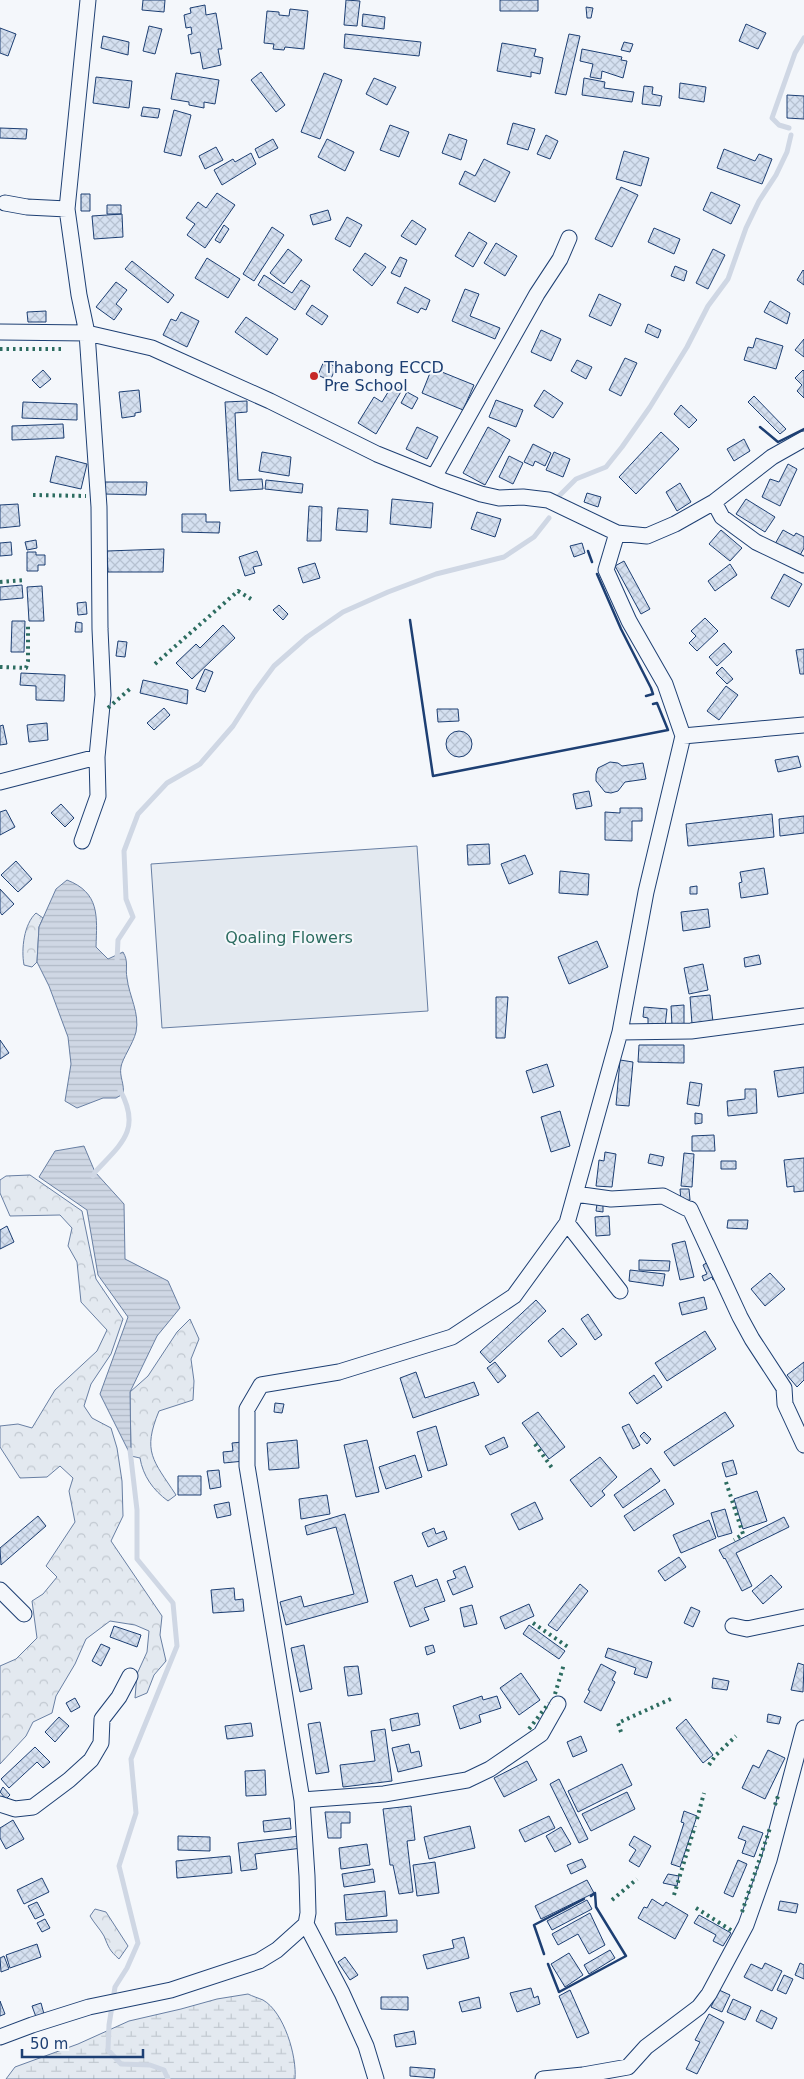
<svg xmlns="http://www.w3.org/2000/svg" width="804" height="2079" font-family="'DejaVu Sans',sans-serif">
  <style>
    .green { fill: #e3e9f0; stroke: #687fa3 }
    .forest { fill: url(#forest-crowns); stroke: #687fa3 }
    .wetland { fill: url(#wetland-marsh); stroke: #687fa3 }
    .water { fill: url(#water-rules); stroke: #687fa3 }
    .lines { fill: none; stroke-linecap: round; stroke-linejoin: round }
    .stream { stroke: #cfd7e4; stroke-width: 5 }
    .building { fill: url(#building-cross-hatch); stroke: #1d3f73 }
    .street-casing { stroke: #1d3f73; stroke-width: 17 }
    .street { stroke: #f4f7fb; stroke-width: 15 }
    .hedge { stroke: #2c6c60; stroke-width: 4; stroke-dasharray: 2.5 4; stroke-linecap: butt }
    .wall { stroke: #1d3f73; stroke-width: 2.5 }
    .poi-dot { fill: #c62828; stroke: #f4f7fb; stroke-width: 2 }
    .labels { text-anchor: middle; stroke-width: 4; stroke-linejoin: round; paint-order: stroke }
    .poi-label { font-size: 16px; fill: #1d3f73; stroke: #f4f7fb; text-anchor: start }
    .park-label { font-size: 16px; fill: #2c6c60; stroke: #f4f7fb }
  </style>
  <defs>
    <pattern id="forest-crowns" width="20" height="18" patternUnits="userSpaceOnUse" patternTransform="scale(1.25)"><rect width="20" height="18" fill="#e3e9f0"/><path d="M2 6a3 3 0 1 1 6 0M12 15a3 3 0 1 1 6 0" fill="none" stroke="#c2c9d1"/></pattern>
    <pattern id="wetland-marsh" width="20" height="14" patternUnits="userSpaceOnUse" patternTransform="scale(1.25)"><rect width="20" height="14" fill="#e3e9f0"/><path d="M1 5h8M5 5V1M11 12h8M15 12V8" fill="none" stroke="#c2c9d1"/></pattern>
    <pattern id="water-rules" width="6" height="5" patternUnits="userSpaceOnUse" patternTransform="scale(1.25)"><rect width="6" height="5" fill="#cfd7e4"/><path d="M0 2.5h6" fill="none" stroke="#b1bac7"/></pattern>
    <pattern id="building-cross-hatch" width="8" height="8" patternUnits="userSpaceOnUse" patternTransform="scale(1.25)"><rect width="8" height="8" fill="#d5e0f0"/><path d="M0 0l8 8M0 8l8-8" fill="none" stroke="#b6c1d1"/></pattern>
  </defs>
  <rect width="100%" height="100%" fill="#f4f7fb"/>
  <path class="green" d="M417,846L428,1011L162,1028L151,864Z"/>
  <path class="forest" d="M36,913L43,918L39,927L37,962L32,967L24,965C21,949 24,924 36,913Z
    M30,1175L82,1211L96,1279L123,1319L111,1354L91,1384L84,1406L92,1418L111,1428L117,1448L122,1481L123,1516L111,1541L162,1616L160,1635L166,1661L154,1675L147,1693L135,1698L137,1674L147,1652L149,1631L135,1625L110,1621L86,1639L75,1664L56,1696L52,1713L33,1722L26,1736L0,1764V1666L16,1659L37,1638L32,1601L43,1594L57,1577L46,1566L75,1522L69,1491L73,1478L60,1466L47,1477L20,1478L0,1447V1426L18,1424L32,1428L55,1390L97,1351L107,1330L81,1302L77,1262L68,1246L72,1228L60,1215L10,1216L0,1193V1180L6,1176Z
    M190,1319L199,1339L191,1359L194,1381L193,1400L159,1411C142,1452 153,1460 176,1495L168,1501C153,1490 143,1476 140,1458L131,1456L130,1392L148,1376L177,1332Z
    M95,1909L106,1912L128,1946L119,1959C109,1950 109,1948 104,1936C100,1929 94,1923 90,1916Z"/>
  <path class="wetland" d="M248,1994C252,1996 258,1998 263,2000C284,2012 297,2056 295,2079H6L15,2067L78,2044L129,2021L181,2009L217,1999Z"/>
  <path class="water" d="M67,880C100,893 97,916 96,947L108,959L123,952C129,962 125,968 127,978C129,996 140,1013 136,1032C133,1044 122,1059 121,1067C119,1076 125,1085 123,1094L116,1098H103L77,1108L65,1101L71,1064L68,1037L49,986L37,962L39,927L56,889Z
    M84,1146L95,1172L124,1204L125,1259L168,1281L180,1308L157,1336L130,1392L131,1456L100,1394L128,1317L98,1275L87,1210L39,1177L55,1151Z"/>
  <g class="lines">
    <path class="stream" d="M789,128L779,125L772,118L795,53L804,38
      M559,496L576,479L606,467L622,447L650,407L687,347L708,306L728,279L746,228L759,201L776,175L787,152L791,135
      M117,961L118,940L133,917L126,899L124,851L138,814L167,783L200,764L233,726L254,693L274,666L307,637L343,612L388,592L436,574L504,557L534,537L549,518
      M93,1176L95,1172C121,1144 142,1130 120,1090
      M130,1450L137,1510V1559L173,1603L177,1646L131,1759L136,1813L119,1866L138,1943L127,1968L115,1987L109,2025L108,2050L121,2064L150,2065L164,2070L168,2079"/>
  </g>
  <path class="building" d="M143,0H165L164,12L142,10Z
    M346,0L360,1L357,26L344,25Z
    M500,0H538V11H500Z
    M205,5L206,15L216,13L222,49H218L221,65L203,69L200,52L191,54L188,35L192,34L191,27L186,28L184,15L191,13L190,8Z
    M586,7L593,8L591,18H587Z
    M290,9L308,11L304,49L285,47L284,50L273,49L274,44L264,43L267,11L279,12V15L289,16Z
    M363,14L385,17L384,29L362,26Z
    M746,24L766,33L758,49L739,41Z
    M149,26L162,29L155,54L143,51Z
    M0,28L16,34L8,56L0,53Z
    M345,34L421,42L419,56L344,48Z
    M569,34L580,36L566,95L555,93Z
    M103,36L129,42L128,55L101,48Z
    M624,42L633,44L630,52L621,50Z
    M502,43L536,49L534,56L543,58L540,74L531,72V77L497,71Z
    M582,49L622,57L621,60L627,61L623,78L602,71L601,79L590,77L593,64L580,61Z
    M261,72L285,105L276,112L251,80Z
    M176,73L219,80L215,104L204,102V108L189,105V102L171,99Z
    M324,73L342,80L320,139L301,132Z
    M96,77L132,81L129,108L93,103Z
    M374,78L396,87L387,105L366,94Z
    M584,78L605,82L604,88L634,92L632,102L582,95Z
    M680,83L706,87L704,102L679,98Z
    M644,86L653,87L652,94L662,96L660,106L642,104Z
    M787,95L804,96V119L787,118Z
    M143,107L160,109L158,118L141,116Z
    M174,110L191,115L181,156L164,152Z
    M513,123L535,129L528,150L507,144Z
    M390,125L409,132L399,157L380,150Z
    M0,128L27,129L26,139L0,138Z
    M449,134L467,140L461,160L442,153Z
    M546,135L558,141L550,159L537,154Z
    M273,139L278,148L259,158L255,149Z
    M327,139L354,152L345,171L318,157Z
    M216,147L223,160L205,169L199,156Z
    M724,149L755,161L759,154L772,159L762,184L717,168Z
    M624,151L649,158L641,186L616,179Z
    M251,153L256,164L222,185L214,170L233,159L235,162Z
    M484,159L510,172L495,202L459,184L465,171L475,176Z
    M621,187L638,195L612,247L595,239Z
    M711,192L740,205L731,224L703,210Z
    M217,193L235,205L205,248L187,235L195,224L186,218L198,202L206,208Z
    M81,194H90V211H81Z
    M107,205H121V214H107Z
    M328,210L331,220L313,225L310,215Z
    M122,214L123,237L94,239L92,216Z
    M347,217L362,225L350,247L335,239Z
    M412,220L426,229L416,245L401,236Z
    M224,225L229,229L220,243L215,240Z
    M272,227L284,235L254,281L243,274Z
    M654,228L680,239L674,254L648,242Z
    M469,232L487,243L473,267L455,256Z
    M496,243L517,256L505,276L484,263Z
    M288,249L302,260L284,284L270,273Z
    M713,249L725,255L708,289L696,283Z
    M365,253L386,267L372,286L353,270Z
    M400,257L407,260L400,277L391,273Z
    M207,258L240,279L228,298L195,278Z
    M132,261L174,295L168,303L125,269Z
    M675,266L687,271L684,281L671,276Z
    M803,270L804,271V285L797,280Z
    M264,275L292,293L301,280L310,286L295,310L258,285Z
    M116,282L127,290L116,304L122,309L114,320L96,307Z
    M405,287L430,300L426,310L421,308L418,313L397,303Z
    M465,289L479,294L470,316L500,328L495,339L452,321Z
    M599,294L621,304L611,326L589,316Z
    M770,301L790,313L787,324L764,312Z
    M312,305L328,316L322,325L306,314Z
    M46,311V322H28L27,312Z
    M181,312L199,321L187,347L163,335L171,319L176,321Z
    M246,317L278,339L267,355L235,332Z
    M648,324L661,330L658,338L645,332Z
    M541,330L561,339L551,361L531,352Z
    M756,338L783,346L776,369L744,360L748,347L753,348Z
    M804,339V357L795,350Z
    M625,358L637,363L621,396L609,390Z
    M577,360L592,367L586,379L571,371Z
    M324,361L336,367L330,381L318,375Z
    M432,368L474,385L463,410L422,393Z
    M43,370L51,379L40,388L32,380Z
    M803,370L804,371V398L797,391L802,385L795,378Z
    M393,384L402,390L376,434L358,423L374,397L382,402Z
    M139,390L141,412L135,413V416L122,418L119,392Z
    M544,390L563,403L553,418L534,406Z
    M407,392L418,398L412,409L401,403Z
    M754,396L786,429L780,434L748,402Z
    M496,400L523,410L516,427L489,417Z
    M247,401V412L235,413L238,480L262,479L263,489L230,491L225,402Z
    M23,402L77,404V420L22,418Z
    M681,405L697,420L689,428L674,414Z
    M63,424L64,438L12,440V426Z
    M417,427L438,437L427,459L406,449Z
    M488,427L510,440L485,485L463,473Z
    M661,432L679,449L636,494L619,477Z
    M744,439L750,451L734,461L727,449Z
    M533,444L551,453L545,466L535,461L533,466L524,462Z
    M262,452L291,457L289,476L259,471Z
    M554,452L570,459L563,477L546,470Z
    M56,456L87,464L81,489L50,482Z
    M509,456L523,463L513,484L499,477Z
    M788,464L797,469L780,506L762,497L770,479L779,482Z
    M266,480L303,484L302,493L265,489Z
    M105,482H147L146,495L104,494Z
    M680,483L691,502L677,511L666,492Z
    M587,493L601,497L598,507L584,502Z
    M392,499L433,503L431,528L390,524Z
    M746,499L775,517L765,532L736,514Z
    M18,504L20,526L0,528V505Z
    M309,506L322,507L321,541H307Z
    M338,508L368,510L367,532L336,530Z
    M477,512L501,519L495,537L471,529Z
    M182,514H206V522H220L219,533L182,532Z
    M721,530L742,548L730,561L709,544Z
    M783,530L794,536L796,533L804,537V548L799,557L775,544Z
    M36,540L37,548L27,550L25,542Z
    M11,542L12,555L0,556V543Z
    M582,543L585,553L574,557L570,546Z
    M164,549L163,572H108L107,551Z
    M257,551L262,565L253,567L255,573L245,576L239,557Z
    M27,552H36V555H45V565H38V571H27Z
    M624,561L650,609L641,614L615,566Z
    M315,563L320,578L303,583L298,568Z
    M730,564L737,575L715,591L708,581Z
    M784,574L802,584L789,607L771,598Z
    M22,585L23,598L0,600V587Z
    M42,586L44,621H29L27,587Z
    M86,602L87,614L78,615L77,603Z
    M279,605L288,614L283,620L273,610Z
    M705,618L718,631L697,651L689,643L696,636L691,631Z
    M12,621H25L24,652H11Z
    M76,622L82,623V632H75Z
    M223,625L235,638L192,679L176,663L196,644L200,648Z
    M118,641L127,642L125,657L116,656Z
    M724,643L732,652L717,666L709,657Z
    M804,649V674H800L796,650Z
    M722,667L733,679L727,684L716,673Z
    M205,669L213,672L205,692L196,689Z
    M21,673L65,675L64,701L36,700V686L20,685Z
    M143,680L188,690L187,704L140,693Z
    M726,686L738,695L719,720L707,711Z
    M164,708L170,715L154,730L147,723Z
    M437,709H458L459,721L438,722Z
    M47,723L48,740L29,742L27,725Z
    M3,725L7,744L0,745V726Z
    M446 744a13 13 0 1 1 26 0a13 13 0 1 1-26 0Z
    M798,756L801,767L778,772L775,760Z
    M610,762L618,763L622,766L643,763L646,779L625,782L618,791L611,793L605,792L596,781V774L598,768Z
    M589,791L592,806L576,809L573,794Z
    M61,804L74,818L65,827L51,813Z
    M620,808H642V821H632V841L605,840V812L620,813Z
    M6,810L15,827L0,835V812Z
    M772,814L774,837L688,846L686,824Z
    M804,816V833L780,836L779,819Z
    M489,844L490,864L468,865L467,845Z
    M525,855L533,874L509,884L501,864Z
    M16,861L32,879L18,892L1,875Z
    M764,868L768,894L741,898L739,883L742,882L740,872Z
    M560,871L589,874L588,895L559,893Z
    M697,886V894H690V887Z
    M0,889L14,904L2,915L0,912Z
    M708,909L710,927L683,931L681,912Z
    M597,941L608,967L569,984L558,957Z
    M759,955L761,964L745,967L744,958Z
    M703,964L708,990L689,994L684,968Z
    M710,995L713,1022L692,1024L690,997Z
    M496,997H508L505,1038H496Z
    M684,1005V1026H672L671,1006Z
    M644,1007L667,1009L665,1027L648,1026V1018L643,1017Z
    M0,1040L9,1053L0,1059Z
    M639,1045H684V1063L638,1062Z
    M620,1060L633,1062L629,1106L616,1105Z
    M547,1064L554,1086L533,1093L526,1071Z
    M804,1067V1093L778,1097L774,1071Z
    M690,1082L702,1084L699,1106L687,1104Z
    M745,1089H756L757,1113L728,1116L727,1101L745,1099Z
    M560,1111L570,1146L551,1152L541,1117Z
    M695,1113L702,1114V1123L695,1124Z
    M714,1135L715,1151H692V1136Z
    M605,1152L616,1154L612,1187L596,1186L599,1160L604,1161Z
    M684,1153L694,1154L692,1187L681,1186Z
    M650,1154L664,1157L662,1166L648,1163Z
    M804,1158V1191L794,1192V1186L787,1187L784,1160Z
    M721,1161H736V1169H721Z
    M680,1189H689L690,1200L681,1201Z
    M597,1204L603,1205V1212L596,1211Z
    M609,1216L610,1235L596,1236L595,1217Z
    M728,1220H748L747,1229L727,1228Z
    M7,1226L14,1242L0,1249V1230Z
    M685,1241L694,1277L680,1280L672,1244Z
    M639,1260L670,1261L669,1271L639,1270Z
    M710,1261L718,1278L713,1280L712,1277L704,1281L702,1276L707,1274L703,1265Z
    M630,1270L665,1274L663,1286L629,1281Z
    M770,1273L785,1289L765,1306L751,1289Z
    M704,1297L707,1309L682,1315L679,1303Z
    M536,1300L546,1311L490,1363L480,1352Z
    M588,1314L602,1335L595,1340L581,1319Z
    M563,1328L577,1344L561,1357L548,1341Z
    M705,1331L716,1349L667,1381L655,1363Z
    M495,1362L506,1376L498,1383L487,1368Z
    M804,1362V1380L797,1387L787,1375Z
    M416,1372L425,1398L474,1382L479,1395L413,1418L400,1378Z
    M654,1375L662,1387L637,1404L629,1393Z
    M275,1403L284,1404L282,1413L274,1412Z
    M538,1412L565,1447L549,1459L522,1423Z
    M725,1412L734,1426L674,1466L664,1452Z
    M629,1424L640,1445L633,1449L622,1427Z
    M436,1426L447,1465L428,1471L417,1432Z
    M644,1432L651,1439L647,1444L640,1436Z
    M504,1437L508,1447L490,1455L485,1446Z
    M297,1440L299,1468L269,1470L267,1443Z
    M367,1440L379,1492L356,1497L344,1445Z
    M242,1442L244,1461L224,1463L223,1452L233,1451L232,1443Z
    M415,1455L422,1477L386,1489L379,1467Z
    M600,1457L617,1477L602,1491L605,1495L591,1507L570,1480Z
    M733,1460L737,1474L726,1477L722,1463Z
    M651,1468L660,1481L623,1508L614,1495Z
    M219,1470L221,1487L210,1489L207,1471Z
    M178,1476H201V1495H178Z
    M665,1489L674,1504L634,1531L624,1516Z
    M757,1491L767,1521L743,1529L734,1499Z
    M327,1495L330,1514L301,1519L299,1499Z
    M229,1502L231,1515L217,1518L214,1505Z
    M535,1502L543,1519L519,1530L511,1514Z
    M725,1509L732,1533L718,1537L711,1513Z
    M345,1514L368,1602L286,1625L280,1602L301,1596L304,1607L354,1594L336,1527L307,1535L305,1526Z
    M38,1516L46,1526L1,1565L0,1548Z
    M784,1517L789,1527L736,1553L752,1586L742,1591L725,1558L724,1559L719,1550Z
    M709,1520L716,1538L681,1553L673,1535Z
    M434,1528L436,1534L444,1531L447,1539L428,1547L422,1533Z
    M679,1557L686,1567L665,1581L658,1571Z
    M465,1566L473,1587L453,1595L447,1581L456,1578L453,1571Z
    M412,1575L416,1587L437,1579L445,1601L424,1608L429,1620L410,1627L394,1582Z
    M771,1575L782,1587L763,1604L752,1591Z
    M580,1584L588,1591L557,1631L548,1625Z
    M234,1588L235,1600L243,1599L244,1611L213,1613L211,1590Z
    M529,1604L534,1616L505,1629L500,1617Z
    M472,1605L477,1624L464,1627L460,1608Z
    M691,1607L700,1611L693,1627L684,1623Z
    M529,1625L565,1651L559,1659L523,1634Z
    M114,1626L141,1635L137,1647L110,1637Z
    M101,1644L110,1648L101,1666L92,1661Z
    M304,1645L312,1689L300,1692L291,1648Z
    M433,1645L435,1652L427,1655L425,1647Z
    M608,1648L652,1662L647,1678L634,1674L636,1668L605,1657Z
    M798,1663L804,1665L803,1692L791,1690Z
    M601,1664L616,1672L612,1680L615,1682L601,1711L584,1702L590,1691L588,1690Z
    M358,1666L362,1694L348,1696L344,1667Z
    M521,1673L540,1700L519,1715L500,1688Z
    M713,1678L729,1681L727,1690L712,1688Z
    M482,1696L483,1700L497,1696L501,1708L479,1715L481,1722L460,1729L453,1706Z
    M75,1698L80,1707L71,1712L66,1703Z
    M418,1713L420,1725L392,1731L390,1719Z
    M768,1714L781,1717L779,1724L767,1722Z
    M59,1717L69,1726L55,1742L45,1732Z
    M686,1719L713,1755L703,1763L676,1728Z
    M320,1722L329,1772L316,1774L308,1724Z
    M251,1723L253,1736L227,1739L225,1726Z
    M385,1729L392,1781L343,1787L340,1765L375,1761L371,1731Z
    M581,1736L587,1751L573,1757L567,1742Z
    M409,1744L411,1753L419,1751L422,1766L398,1772L392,1748Z
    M35,1747L50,1762L43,1768L37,1762L9,1788L1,1779Z
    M768,1750L785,1758L765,1799L742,1788L753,1765L759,1768Z
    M527,1761L537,1780L504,1797L494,1778Z
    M622,1764L632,1785L578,1812L568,1791Z
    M265,1770L266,1795L246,1796L245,1771Z
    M559,1779L588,1839L579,1843L550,1784Z
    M3,1787L10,1795L6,1799L0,1792Z
    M627,1792L635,1809L591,1831L582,1814Z
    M411,1806L415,1840L407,1841L413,1892L399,1894L393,1865H390L383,1809Z
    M684,1811L697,1816L680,1867L671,1864L684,1823L681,1822Z
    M325,1812H350V1823H341V1838H328Z
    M549,1816L555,1828L525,1842L519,1830Z
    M290,1818L291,1829L264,1832L263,1821Z
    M13,1820L24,1839L6,1849L0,1838V1828Z
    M470,1826L475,1848L429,1859L424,1837Z
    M743,1826L763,1833L754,1857L742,1853L746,1841L738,1838Z
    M561,1827L571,1844L555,1852L546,1836Z
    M178,1836L210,1837V1851L178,1850Z
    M300,1836L302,1848L255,1854L257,1869L241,1871L238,1843Z
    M634,1836L651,1846L639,1867L629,1861L636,1850L629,1845Z
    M367,1844L370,1865L341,1869L339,1848Z
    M230,1856L232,1873L177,1878L176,1861Z
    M582,1859L586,1867L571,1874L567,1865Z
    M738,1860L747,1864L733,1897L724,1893Z
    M435,1862L439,1893L417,1896L413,1865Z
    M373,1869L375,1882L344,1887L342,1874Z
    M668,1874L679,1876L677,1886L663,1883Z
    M42,1878L49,1892L24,1904L17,1890Z
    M587,1880L594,1893L541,1919L535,1906Z
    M385,1891L387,1916L346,1920L344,1895Z
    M652,1899L663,1906L666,1902L688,1915L675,1939L638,1918L644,1907L647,1908Z
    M587,1900L592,1909L552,1930L547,1921Z
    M780,1901L798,1904L796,1913L778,1910Z
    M37,1902L44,1915L35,1919L28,1906Z
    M590,1913L605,1945L589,1954L578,1934L558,1945L552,1934Z
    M699,1915L731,1933L723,1946L713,1941L716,1935L694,1923Z
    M45,1919L50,1928L42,1932L37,1923Z
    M397,1920V1932L336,1935L335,1923Z
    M464,1937L469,1958L427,1969L423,1955L454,1948L452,1940Z
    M37,1944L41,1957L10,1968L6,1955Z
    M610,1950L615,1958L589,1974L584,1965Z
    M569,1953L583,1975L565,1987L551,1964Z
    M4,1956L9,1969L1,1972L0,1958Z
    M345,1957L358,1975L350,1980L338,1962Z
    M765,1963L782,1971L772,1991L744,1977L751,1964L762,1969Z
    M800,1963L804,1965V1979L795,1975Z
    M784,1975L793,1979L786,1994L777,1990Z
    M531,1988L534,1998L538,1996L540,2004L517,2012L510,1993Z
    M570,1990L589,2033L577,2038L559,1996Z
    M719,1990L730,1995L722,2012L711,2007Z
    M381,1997H408V2010L381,2009Z
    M479,1997L481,2008L462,2012L459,2002Z
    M733,1999L751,2007L745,2020L727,2012Z
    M0,2001L5,2014L0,2016Z
    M41,2003L44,2014L36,2017L32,2006Z
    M761,2010L777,2018L772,2029L756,2021Z
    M709,2014L724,2022L697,2074L686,2069L700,2042L695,2040Z
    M414,2031L416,2044L396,2047L394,2035Z
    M410,2067L435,2069L434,2078L410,2076Z"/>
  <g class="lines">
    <g class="street-casing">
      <path id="street" d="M5,203L27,207L67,209
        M0,332L87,333L152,348L270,401L377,454L444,481L481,494L499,498L523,497L548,500L617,533L647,536L675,524L714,502L772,457L804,439
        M434,477L537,294L560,259L569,238
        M714,502L722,517L756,542L804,565
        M683,736L804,725
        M0,782L97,757
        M82,841L98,796L97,757L103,695L100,629L99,507L87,333L79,295L67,209L88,0
        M620,1032L691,1031L804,1016
        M575,1194L611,1199L663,1196L686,1208
        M690,1209L740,1317L752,1339L784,1388L785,1404L804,1445
        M567,1223L620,1291
        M0,1590L24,1614
        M733,1626L747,1629L804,1617
        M302,1800L384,1794L467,1780L490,1769L541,1734L558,1704
        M0,1804L15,1809L33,1807L69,1780L91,1760L101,1743L102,1719L119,1697L130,1676
        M306,1924L342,1993L366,2046L376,2079
        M0,2037L32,2025L89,2007L171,1990L259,1961L277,1950L306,1924L308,1913L307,1876L302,1800L247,1466V1409L261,1385L339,1372L452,1337L514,1296L567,1223L620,1032L646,892L683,736L665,684L629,621L606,570L617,533
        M543,2079L583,2075L628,2067L646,2047L699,2007L709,1994L746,1925L769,1860L804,1728"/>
    </g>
    <use href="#street" class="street"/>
    <path class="hedge" d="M0,349H63
      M33,495L86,496
      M0,582L25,580
      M155,664L238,591L251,599
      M0,667L26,668L28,661V623
      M108,708L131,688
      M535,1444L552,1468
      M726,1482L743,1534L734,1540
      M533,1623L568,1647
      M555,1694L564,1664
      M529,1729L549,1703
      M621,1732L618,1723L673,1698
      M709,1765L716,1755L736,1736
      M775,1805L779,1793
      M697,1819L704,1793
      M674,1895L695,1826
      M612,1900L637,1879
      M696,1908L734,1932
      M742,1912L770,1828"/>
    <path class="wall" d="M760,427L778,442L804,429
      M588,551L592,562
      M597,574L621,629L651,688L653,694L646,696
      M410,620L433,776L668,730L657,703L653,704
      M544,1954L534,1925L584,1899
      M548,1964L559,1992L626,1956L596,1907L595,1893L591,1896"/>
  </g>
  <circle class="poi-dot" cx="314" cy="376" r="5"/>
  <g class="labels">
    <g class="poi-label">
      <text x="324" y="373">Thabong ECCD<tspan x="324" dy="18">Pre School</tspan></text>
    </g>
    <g class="park-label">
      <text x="289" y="943">Qoaling Flowers</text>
    </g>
  </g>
  <path d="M22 2049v8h121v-8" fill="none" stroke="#1d3f73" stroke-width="2.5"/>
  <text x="30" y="2049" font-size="15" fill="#1d3f73" stroke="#f4f7fb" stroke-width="4" paint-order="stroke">50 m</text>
</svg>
